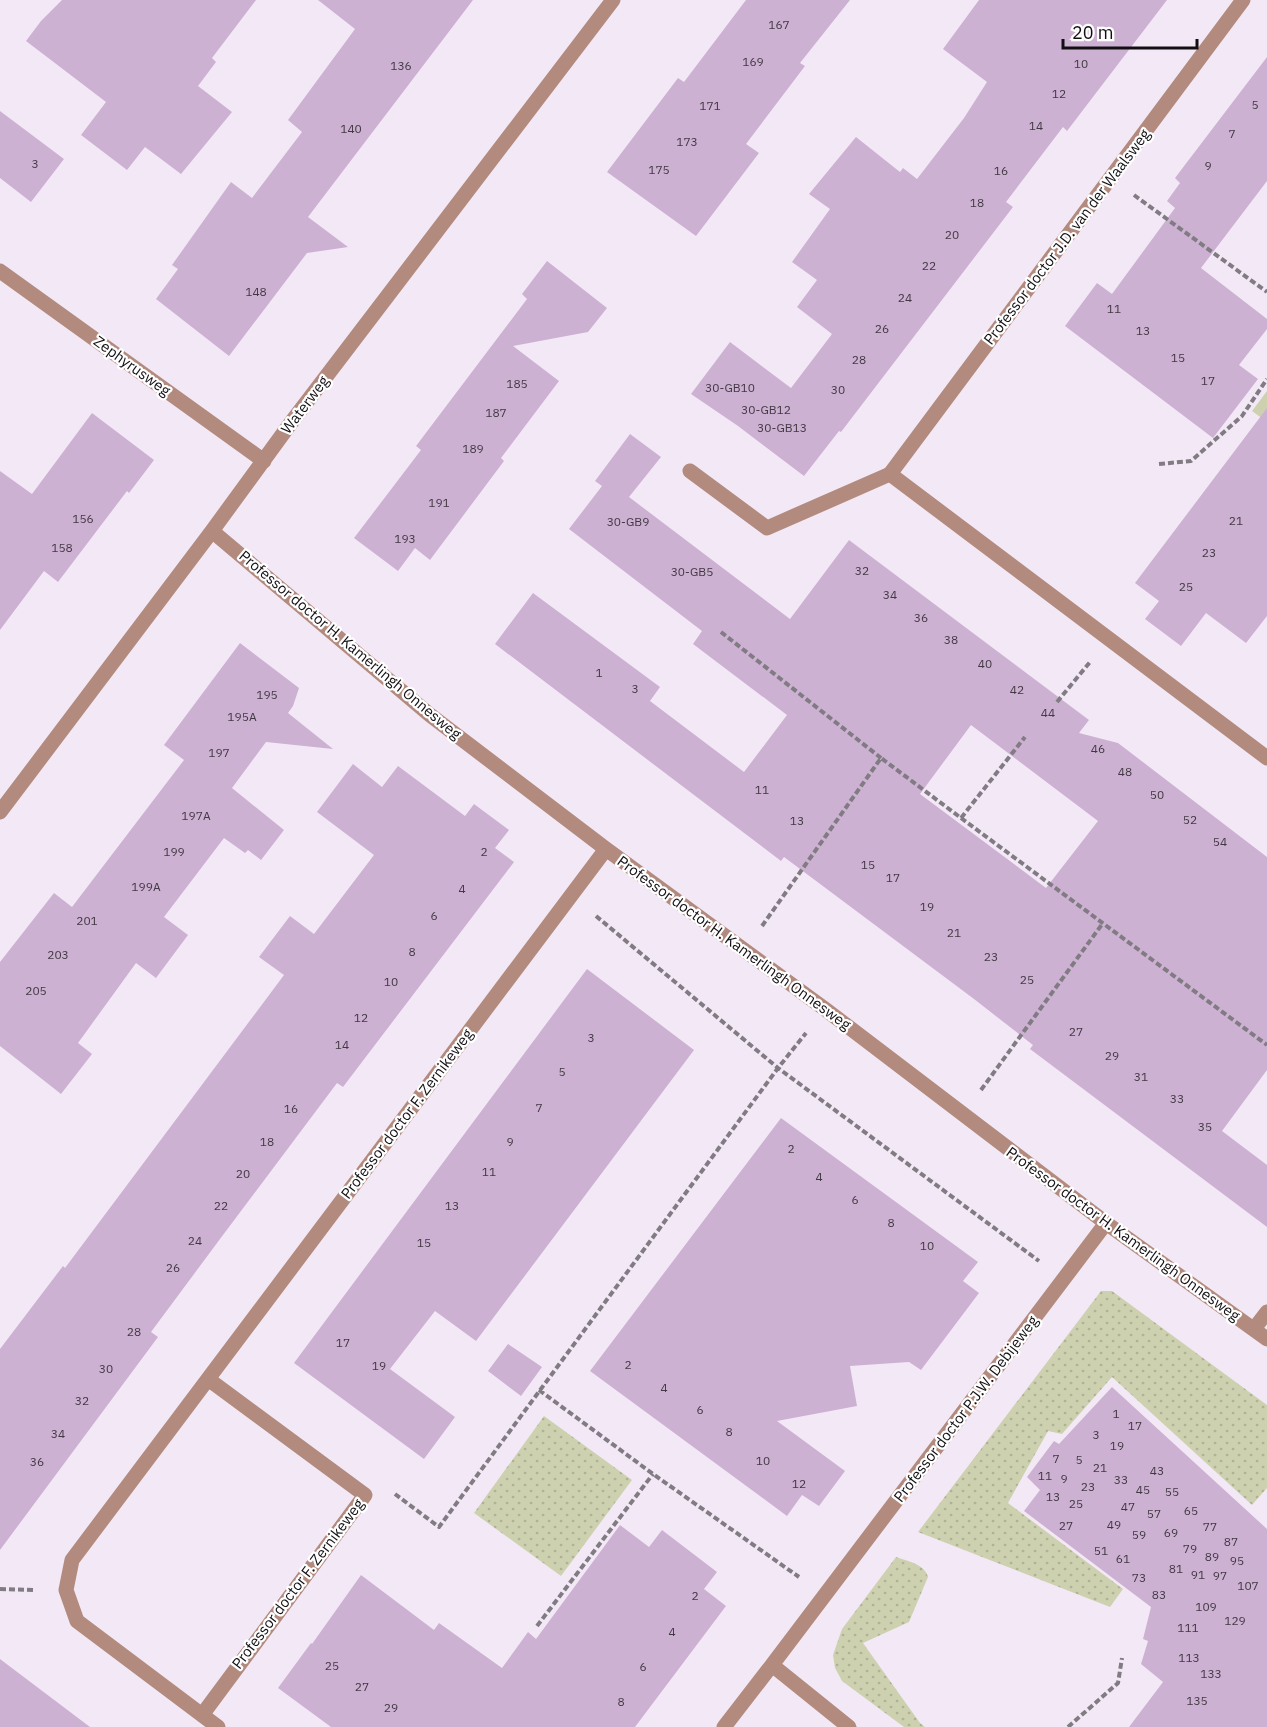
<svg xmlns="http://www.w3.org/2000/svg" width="1267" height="1727" font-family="'IBM Plex Sans',sans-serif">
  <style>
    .grass { fill: url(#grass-dots) }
    .green { fill: #ced1af }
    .building { fill: #cdb1d2; fill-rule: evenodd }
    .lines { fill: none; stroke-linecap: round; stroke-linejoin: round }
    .path { stroke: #817b83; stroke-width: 4; stroke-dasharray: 6 3; stroke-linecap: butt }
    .service { stroke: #b28a7e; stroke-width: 15 }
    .minor { stroke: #b28a7e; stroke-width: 15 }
    .labels { text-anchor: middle; stroke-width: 4.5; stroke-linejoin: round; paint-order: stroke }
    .number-label { font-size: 12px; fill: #413843 }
    .street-label { font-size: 15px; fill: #120f13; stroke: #fff }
  </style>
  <defs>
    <pattern id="grass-dots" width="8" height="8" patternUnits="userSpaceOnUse" patternTransform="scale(1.5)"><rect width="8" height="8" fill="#ced1af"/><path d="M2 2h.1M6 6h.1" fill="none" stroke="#b0b296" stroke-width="1.8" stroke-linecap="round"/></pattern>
  </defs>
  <rect width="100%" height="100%" fill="#f3e9f6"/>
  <path class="grass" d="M1101,1291H1112L1267,1405V1488L1252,1505L1112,1377L1062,1434L1048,1431L1008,1503L1123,1589L1110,1607L918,1532Z
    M544,1416L632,1480L561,1576L474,1513Z
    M896,1557C907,1561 925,1564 928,1577L909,1622L863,1643L920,1723L925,1727H904L842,1681L835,1668L833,1655L842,1629Z"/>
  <path class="green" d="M1267,391V422L1252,411Z"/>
  <path class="building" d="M62,0H256L212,58L216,62L198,86L232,112L181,174L145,147L127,170L81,135L106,102L26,41L41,21Z
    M318,0H473L308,217L348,247L307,253L229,356L156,299L178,269L172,265L231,182L252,198L302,132L288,120L355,29Z
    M746,0H850L800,63L805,66L746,144L759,153L696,236L607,172L678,78L684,82Z
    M979,0H1167L1067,131L1063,127L1006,202L1013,207L841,432L839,431L804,476L738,426L691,394L730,342L791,388L832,334L797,307L817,280L792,262L830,209L809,194L856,137L900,172L903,168L917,179L964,118L987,82L943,49Z
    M1267,57V181L1201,268L1267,319V329L1239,365L1258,379L1213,438L1065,326L1097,283L1112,294L1175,208L1167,201L1180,183L1175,178Z
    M0,111L64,159L31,202L0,178Z
    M547,261L607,308L588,332L513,346L559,381L501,458L504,461L430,560L415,548L398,571L354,538L421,450L416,446L527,299L522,294Z
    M1267,408V616L1246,643L1206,613L1181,646L1145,619L1159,601L1135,583Z
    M92,413L154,460L129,493L127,491L58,582L44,571L0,630V471L32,494Z
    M630,434L661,457L629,497L790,619L849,540L1089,720L1079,733L1118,743L1267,857V1070L1222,1131L1267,1165V1227L1030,1049L1033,1045L974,999L784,857L781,861L495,644L533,593L660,687L650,701L744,772L787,715L693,644L702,631L569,529L602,486L595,481ZM971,725L1098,821L1046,888L920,794Z
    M240,643L299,688L293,706L288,713L333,749L266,742L232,788L284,830L261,860L248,850L245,853L224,838L164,917L188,935L156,978L136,963L78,1043L92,1054L61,1094L0,1046V962L54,893L72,907L184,760L164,745Z
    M353,764L382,787L398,766L465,816L474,804L509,830L495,848L514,862L343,1087L337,1083L220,1239L151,1332L158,1337L0,1550V1349L63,1266L65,1268L284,975L259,957L290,916L314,934L374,855L317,812Z
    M587,969L694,1050L476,1341L435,1311L390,1369L455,1417L424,1459L294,1363Z
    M781,1118L978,1262L963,1281L979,1293L921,1370L909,1362L850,1366L857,1406L777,1421L845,1471L819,1506L802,1495L787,1516L590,1371Z
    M508,1344L542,1367L521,1396L488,1371Z
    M1112,1387L1267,1529V1727H1129L1163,1682L1141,1664L1148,1641L1143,1639L1151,1607L1024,1511L1040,1490L1027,1477L1054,1441L1059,1444Z
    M620,1525L649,1547L662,1530L717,1572L704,1589L726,1606L635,1727H331L278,1688L311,1643L312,1644L361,1575L434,1630L439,1623L502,1668L528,1632L536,1639Z
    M0,1659L90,1727H0Z"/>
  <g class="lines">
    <path class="path" d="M1134,195L1267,292
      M1159,464L1191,461L1242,416L1267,379
      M721,632L881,758
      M1057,702L1090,662
      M961,818L1267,1045
      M596,916L778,1068L1039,1261
      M762,926L881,758L961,818L1025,737
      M981,1090L1103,923
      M539,1390L653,1474L799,1577
      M395,1494L439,1527L778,1068L806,1033
      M0,1589L36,1590
      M537,1626L653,1474
      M1068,1727L1118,1683L1122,1658"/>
    <path class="service" d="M690,471L767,528L890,474"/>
    <path class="minor" d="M1243,0L890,474L1267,758
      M0,271L264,461
      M212,531L430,715L606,849L825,1009L1106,1223L1267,1339
      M0,812L212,531L293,420L613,0
      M1254,1329L1267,1312
      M202,1715L365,1495L208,1379
      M218,1727L77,1621L66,1590L72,1560L606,849
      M724,1727L772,1665
      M849,1727L772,1665L1106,1223"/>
  </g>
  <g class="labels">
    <g class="number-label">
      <text x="779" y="29">167</text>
      <text x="753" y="66">169</text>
      <text x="1081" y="68">10</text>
      <text x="401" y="70">136</text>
      <text x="1059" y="98">12</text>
      <text x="1255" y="109">5</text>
      <text x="710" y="110">171</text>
      <text x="1036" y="130">14</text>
      <text x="351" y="133">140</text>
      <text x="1232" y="138">7</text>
      <text x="687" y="146">173</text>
      <text x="35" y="168">3</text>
      <text x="1208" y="170">9</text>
      <text x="659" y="174">175</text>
      <text x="1001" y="175">16</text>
      <text x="977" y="207">18</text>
      <text x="952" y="239">20</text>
      <text x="929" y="270">22</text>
      <text x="256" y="296">148</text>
      <text x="905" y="302">24</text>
      <text x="1114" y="313">11</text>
      <text x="882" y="333">26</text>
      <text x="1143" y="335">13</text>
      <text x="1178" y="362">15</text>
      <text x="859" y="364">28</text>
      <text x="1208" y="385">17</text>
      <text x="517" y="388">185</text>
      <text x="730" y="392">30-GB10</text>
      <text x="838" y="394">30</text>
      <text x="766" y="414">30-GB12</text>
      <text x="496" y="417">187</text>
      <text x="782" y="432">30-GB13</text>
      <text x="473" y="453">189</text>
      <text x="439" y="507">191</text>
      <text x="83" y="523">156</text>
      <text x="1236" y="525">21</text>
      <text x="628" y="526">30-GB9</text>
      <text x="405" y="543">193</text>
      <text x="62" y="552">158</text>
      <text x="1209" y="557">23</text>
      <text x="862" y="575">32</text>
      <text x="692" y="576">30-GB5</text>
      <text x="1186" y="591">25</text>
      <text x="890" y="599">34</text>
      <text x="921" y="622">36</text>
      <text x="951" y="644">38</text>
      <text x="985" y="668">40</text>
      <text x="599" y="677">1</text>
      <text x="635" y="693">3</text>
      <text x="1017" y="694">42</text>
      <text x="267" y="699">195</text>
      <text x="1048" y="717">44</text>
      <text x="242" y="721">195A</text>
      <text x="1098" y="753">46</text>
      <text x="219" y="757">197</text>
      <text x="1125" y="776">48</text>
      <text x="762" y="794">11</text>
      <text x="1157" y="799">50</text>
      <text x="196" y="820">197A</text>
      <text x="1190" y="824">52</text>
      <text x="797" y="825">13</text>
      <text x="1220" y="846">54</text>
      <text x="174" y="856">199</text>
      <text x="484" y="856">2</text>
      <text x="868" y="869">15</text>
      <text x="893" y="882">17</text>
      <text x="146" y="891">199A</text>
      <text x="462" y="893">4</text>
      <text x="927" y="911">19</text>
      <text x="434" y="920">6</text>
      <text x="87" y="925">201</text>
      <text x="954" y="937">21</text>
      <text x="412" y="956">8</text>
      <text x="58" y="959">203</text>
      <text x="991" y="961">23</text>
      <text x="1027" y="984">25</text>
      <text x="391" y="986">10</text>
      <text x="36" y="995">205</text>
      <text x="361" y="1022">12</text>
      <text x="1076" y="1036">27</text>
      <text x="591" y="1042">3</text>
      <text x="342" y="1049">14</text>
      <text x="1112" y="1060">29</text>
      <text x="562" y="1076">5</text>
      <text x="1141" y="1081">31</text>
      <text x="1177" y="1103">33</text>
      <text x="539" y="1112">7</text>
      <text x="291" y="1113">16</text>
      <text x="1205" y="1131">35</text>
      <text x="267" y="1146">18</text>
      <text x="510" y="1146">9</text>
      <text x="791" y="1153">2</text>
      <text x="489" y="1176">11</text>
      <text x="243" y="1178">20</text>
      <text x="819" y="1181">4</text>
      <text x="855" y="1204">6</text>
      <text x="221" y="1210">22</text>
      <text x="452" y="1210">13</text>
      <text x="891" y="1227">8</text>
      <text x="195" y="1245">24</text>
      <text x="424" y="1247">15</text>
      <text x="927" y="1250">10</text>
      <text x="173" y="1272">26</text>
      <text x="134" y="1336">28</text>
      <text x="343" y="1347">17</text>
      <text x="628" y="1369">2</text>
      <text x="379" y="1370">19</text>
      <text x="106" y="1373">30</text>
      <text x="664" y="1392">4</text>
      <text x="82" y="1405">32</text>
      <text x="700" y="1414">6</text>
      <text x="1116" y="1418">1</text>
      <text x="1135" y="1430">17</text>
      <text x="729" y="1436">8</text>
      <text x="58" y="1438">34</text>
      <text x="1096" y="1439">3</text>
      <text x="1117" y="1450">19</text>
      <text x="1056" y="1463">7</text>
      <text x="1079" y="1464">5</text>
      <text x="763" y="1465">10</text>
      <text x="37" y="1466">36</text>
      <text x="1100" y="1472">21</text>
      <text x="1157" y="1475">43</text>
      <text x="1045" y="1480">11</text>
      <text x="1064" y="1483">9</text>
      <text x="1121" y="1484">33</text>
      <text x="799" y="1488">12</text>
      <text x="1088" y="1491">23</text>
      <text x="1143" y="1494">45</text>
      <text x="1172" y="1496">55</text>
      <text x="1053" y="1501">13</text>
      <text x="1076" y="1508">25</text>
      <text x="1128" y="1511">47</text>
      <text x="1191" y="1515">65</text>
      <text x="1154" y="1518">57</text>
      <text x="1114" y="1529">49</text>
      <text x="1066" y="1530">27</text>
      <text x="1210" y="1531">77</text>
      <text x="1171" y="1537">69</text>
      <text x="1139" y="1539">59</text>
      <text x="1231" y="1546">87</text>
      <text x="1190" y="1553">79</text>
      <text x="1101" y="1555">51</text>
      <text x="1212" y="1561">89</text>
      <text x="1123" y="1563">61</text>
      <text x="1237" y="1565">95</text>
      <text x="1176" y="1573">81</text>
      <text x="1198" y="1579">91</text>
      <text x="1220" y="1580">97</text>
      <text x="1139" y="1582">73</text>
      <text x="1248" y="1590">107</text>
      <text x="1159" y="1599">83</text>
      <text x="695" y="1600">2</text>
      <text x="1206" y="1611">109</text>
      <text x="1235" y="1625">129</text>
      <text x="1188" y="1632">111</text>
      <text x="672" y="1636">4</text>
      <text x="1189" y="1662">113</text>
      <text x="332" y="1670">25</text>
      <text x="643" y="1671">6</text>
      <text x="1211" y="1678">133</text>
      <text x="362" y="1691">27</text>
      <text x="1197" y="1705">135</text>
      <text x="621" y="1706">8</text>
      <text x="391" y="1712">29</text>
    </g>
    <g class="street-label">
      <text transform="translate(1067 237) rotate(-53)" y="5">Professor doctor J.D. van der Waalsweg</text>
      <text transform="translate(132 366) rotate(36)" y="5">Zephyrusweg</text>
      <text transform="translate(305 405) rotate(-53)" y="5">Waterweg</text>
      <text transform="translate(350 645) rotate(40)" y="5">Professor doctor H. Kamerlingh Onnesweg</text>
      <text transform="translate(734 943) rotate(36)" y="5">Professor doctor H. Kamerlingh Onnesweg</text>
      <text transform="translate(407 1114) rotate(-53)" y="5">Professor doctor F. Zernikeweg</text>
      <text transform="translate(1123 1234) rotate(36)" y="5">Professor doctor H. Kamerlingh Onnesweg</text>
      <text transform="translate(966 1409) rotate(-53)" y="5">Professor doctor P.J.W. Debijeweg</text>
      <text transform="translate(298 1584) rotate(-53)" y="5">Professor doctor F. Zernikeweg</text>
    </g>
  </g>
  <path d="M1063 39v9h134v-9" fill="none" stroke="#120f13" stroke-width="3"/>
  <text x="1072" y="39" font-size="18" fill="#120f13" stroke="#ffffff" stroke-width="4.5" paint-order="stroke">20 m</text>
</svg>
